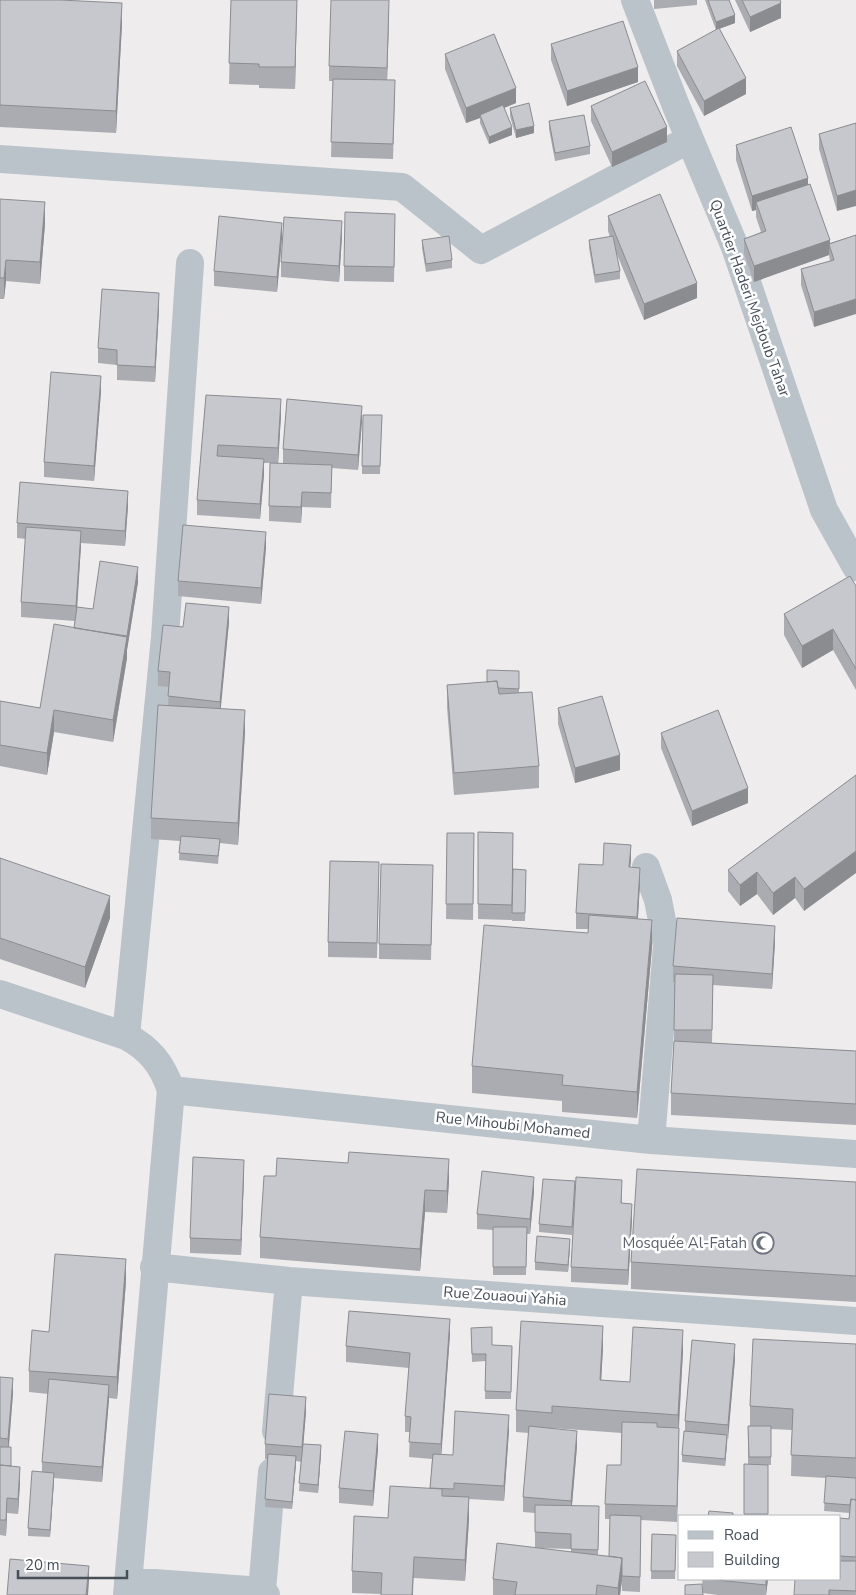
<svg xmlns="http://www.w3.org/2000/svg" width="856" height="1595" font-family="'Nunito Sans',sans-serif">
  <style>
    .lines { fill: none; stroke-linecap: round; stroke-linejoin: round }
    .street { stroke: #bbc3ca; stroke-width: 28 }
    .wall { fill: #abacb1; fill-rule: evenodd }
    .shaded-wall { fill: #8b8c90 }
    .building { fill: #c7c8ce; stroke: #8b8c90 }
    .labels { text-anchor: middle; stroke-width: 5; stroke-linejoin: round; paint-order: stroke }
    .street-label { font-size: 15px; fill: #464f57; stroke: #fff }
    .worship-label { font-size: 15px; fill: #5b616d; stroke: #fff; text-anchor: end }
  </style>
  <rect width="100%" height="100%" fill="#eeecec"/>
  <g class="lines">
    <path class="street" d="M635,0L676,106L735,247L824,510L856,567
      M0,159L402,187L481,250L690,139
      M646,867L658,900L667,946L651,1140
      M0,994L126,1036C150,1049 162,1064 171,1090L127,1595
      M126,1036L165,637L190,263
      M171,1090L651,1140L856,1154
      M154,1267L289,1281L856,1321
      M276,1431L289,1281
      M128,1581L262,1591
      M266,1595L262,1591L272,1472"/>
  </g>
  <path class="wall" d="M0,0L122,24L116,133L0,127Z
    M231,0H297L295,89L259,88V85L229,84Z
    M654,0H697V5L654,9Z
    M705,0H729L735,23L719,29L746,94L704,116L677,66V51L716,30Z
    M735,0H780L781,18L750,32Z
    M389,14L387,80L395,95L393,159L331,157L333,81H329V66Z
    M551,44L638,82L567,106L551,60Z
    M445,54L516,103L504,108L512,135L489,144L480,123V118L466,123L445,69Z
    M591,106L667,142L612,167L591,121Z
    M510,108L534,133L516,138L510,116Z
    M549,121L590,146V154L555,161L549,129Z
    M856,123L837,211L819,149V134Z
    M736,145L808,184L830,243L856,235L814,327L801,285V269L830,261L829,255L754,282L744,254V239L761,232L756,217V210L752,211L736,160Z
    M0,199L45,224L40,284L6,281L4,299H0Z
    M608,216L697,298L644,320L616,252L620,271V279L595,283L589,248V240L610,237L608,231Z
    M395,229L394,282L344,281V266Z
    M342,236L339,282L281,277V262Z
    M282,238L277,292L214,286V271Z
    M422,240L452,260V268L426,272L422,248Z
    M159,308L155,382L117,380V365L98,363V348Z
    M101,391L94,481L44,477V462Z
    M206,395L281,415L278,464H283V449L362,421L358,470L332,468L331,508L302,507L301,523L269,521V506L272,463H264V474L260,519L197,515V500Z
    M382,415L380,474H362V466Z
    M128,506L125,546L81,543L77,613L93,609L138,582L127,650V658L113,742L54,732L47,775L0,766V701L40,708L74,628L75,621L21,617V602L26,539L17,538V523Z
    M266,547L261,604L178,596V581Z
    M856,586V690L833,650L802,668L784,635V614Z
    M229,622L220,709L245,732L238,845L220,843L218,864L179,860L180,841L151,839V818L168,706L169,687L158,686V671L183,627Z
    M519,671V693L539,766V788L454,795L447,707V685L487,682Z
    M558,708L620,770L575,783L558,724Z
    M661,733L748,803L692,826L661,748Z
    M856,775L804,911L795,898L773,915L757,894L740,906L728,891V870Z
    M478,832L513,833L512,920L478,919Z
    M447,833H474L473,920L446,919Z
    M0,858L110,918L85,988L0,959Z
    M631,860L630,867L640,883L638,919L652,947L637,1118L562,1112V1101L472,1093V1066L588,933V929H576V913L603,865Z
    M513,869L526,870L525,921H512Z
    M379,878L377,958L328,957V942Z
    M433,880L431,960L379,959V944Z
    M775,942L772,989L713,985L712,1043L856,1051V1125L671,1115V1093L674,1042L675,982H673V966Z
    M244,1175L241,1255L190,1253V1238Z
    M449,1180L447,1213L425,1212L420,1271L260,1258V1237Z
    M575,1181L572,1235L539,1232V1224Z
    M856,1182V1302L631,1289V1262Z
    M534,1192L530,1234H527L526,1275H493V1230L477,1229V1214Z
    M622,1195V1203L632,1219L628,1285L571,1282V1267Z
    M570,1246L568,1272L535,1270V1262Z
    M126,1281L117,1399L109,1398L102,1482L54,1478L50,1537L28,1536V1528L42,1472V1462L48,1394L29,1392V1371L49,1332Z
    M471,1328L492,1345L512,1346L511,1399H485L486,1361L472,1362Z
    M450,1334L441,1455H453L509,1430L504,1501L469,1499V1519L465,1581L414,1578L381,1594L352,1593V1571L388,1518L430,1489L432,1459L409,1457L410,1432H405V1416L409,1368L346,1362V1346Z
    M856,1344V1595H794L840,1579V1518L849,1519L850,1513L824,1511L826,1478L791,1476L792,1430L771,1429V1465H768V1516H744V1464H748V1426H750V1406Z
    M603,1347L601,1380L630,1382L683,1351L679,1428V1443L677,1522L641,1520L640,1592L622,1591V1580L620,1595H493V1579L535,1547V1513L523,1512V1497L529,1433L516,1432V1410ZM552,1428L622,1433L621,1465L605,1504V1519H610L609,1556L598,1555L599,1521L572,1505L577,1446L552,1429ZM537,1548L571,1549V1552Z
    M735,1359L725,1466L682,1462V1455L685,1431V1421Z
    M0,1377L13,1393L9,1447L11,1466L20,1482L18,1514L7,1513L6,1536L0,1535Z
    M306,1412L303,1444L321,1453L318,1493L299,1491L301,1462L296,1461L292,1509L265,1507L268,1459H265V1444Z
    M378,1449L373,1506L339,1503V1488Z
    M652,1534L676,1535L675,1579H651Z
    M702,1579H768L766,1595H718L703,1593Z"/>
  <path class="shaded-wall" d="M297,0L295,89V67Z
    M389,0V14L387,83V68Z
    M122,3V24L116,133V111Z
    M781,3V18L750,32V17Z
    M735,15V23L716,30V22Z
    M638,67V82L567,106V91Z
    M746,78V94L704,116V101Z
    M516,88V103L481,117L480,115V118L466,123V108Z
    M534,126V133L516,138V130Z
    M512,127V135L489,144V137Z
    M667,127V142L612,167V152Z
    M808,178V193L756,202V210L752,211V196Z
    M856,190V206L837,211V196Z
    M45,202V224L40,284V262Z
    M342,221V236L339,282V266Z
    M282,223V238L277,292V277Z
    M830,240L829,255L754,282V266Z
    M6,260V281L4,299V278Z
    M697,283V298L644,320V304Z
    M159,293V308L155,382V367Z
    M856,299V314L814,327V312Z
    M101,376V391L94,481V466Z
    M281,399V415L278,464V448Z
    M362,406V421L358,470V455Z
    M264,459V474L260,519V504Z
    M128,491V506L125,546V531Z
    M302,492V507L301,523V507Z
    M81,531V546L76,621V606Z
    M266,532V547L261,604V588Z
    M138,567V582L127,650V658L113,742V720L127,637Z
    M229,607V622L220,717V702Z
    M833,629V650L802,668V646Z
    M54,710V732L47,775V753Z
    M245,710V732L238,845V823Z
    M620,755V770L575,783V768Z
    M748,788V803L692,826V811Z
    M631,845V860L629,882V867Z
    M856,851V873L804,911V889Z
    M640,868V883L637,932V917Z
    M757,872V894L740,906V885Z
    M795,877V898L773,915V893Z
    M110,896V918L85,988V967Z
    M652,920V947L637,1118V1092Z
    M775,926V942L772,989V974Z
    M449,1159V1180L447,1213V1191Z
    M244,1160V1175L241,1255V1240Z
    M534,1177V1192L530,1234V1219Z
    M575,1181V1189L572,1235V1227Z
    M425,1190V1212L420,1271V1249Z
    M632,1204V1219L628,1285V1270Z
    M570,1239V1246L568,1272V1265Z
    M126,1259V1281L117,1399V1377Z
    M450,1319V1334L441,1460V1444Z
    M603,1326V1347L600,1402V1380Z
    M683,1330V1351L678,1437V1415Z
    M735,1344V1359L728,1440V1425Z
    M13,1378V1393L8,1454V1439Z
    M109,1385V1400L102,1482V1467Z
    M306,1397V1412L302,1462V1447Z
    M509,1415V1430L504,1501V1486Z
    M679,1428V1443L677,1522V1506Z
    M577,1431V1446L571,1516V1501Z
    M378,1434V1449L373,1506V1491Z
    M727,1435V1443L725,1466V1459Z
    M321,1445V1453L318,1493V1485Z
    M296,1456V1464L292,1509V1502Z
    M20,1467V1482L18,1514V1499Z
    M54,1473V1481L50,1537V1530Z
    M469,1497V1519L465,1581V1560Z
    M7,1498V1513L6,1536V1520Z
    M414,1557L413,1595H412Z
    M622,1558V1580L620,1595H618V1588Z
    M89,1566V1581L88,1595H86Z
    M766,1579H768L766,1595Z"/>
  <path class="building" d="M0,0H60L122,3L116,111L0,105Z
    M231,0H297L295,67H259V64L229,63Z
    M331,0H389L387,68L329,66Z
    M708,0H729L735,15L716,22Z
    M742,0H780L781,3L750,17Z
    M623,21L638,67L567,91L551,44Z
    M719,28L746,78L704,101L677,51Z
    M494,34L516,88L466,108L445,54Z
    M333,79L395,80L393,144L331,142Z
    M645,81L667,127L612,152L591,106Z
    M529,103L534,126L516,130L510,108Z
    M503,105L512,127L489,137L480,115Z
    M584,115L590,146L555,153L549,121Z
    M856,123V190L837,196L819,134Z
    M791,127L808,178L752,196L736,145Z
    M810,184L830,240L754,266L744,239L766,231L756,202Z
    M660,194L697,283L644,304L608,216Z
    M0,199L45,202L40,262L6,260L4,278H0Z
    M345,212L395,214L394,267L344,266Z
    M219,216L282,223L277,277L214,271Z
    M284,217L342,221L339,266L281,262Z
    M856,235V299L814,312L801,269L834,260L829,244Z
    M449,236L452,260L426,264L422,240Z
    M613,236L620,271L595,275L589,240Z
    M102,289L159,293L155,367L117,365V350L98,348Z
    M51,372L101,376L94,466L44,462Z
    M206,395L281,399L278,448L218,445L217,456L264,459L260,504L197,500Z
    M287,399L362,406L358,455L283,449Z
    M363,415H382L380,466H362Z
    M270,463L332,465L331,493L302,492L301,507L269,506Z
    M20,482L128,491L125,531L17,523Z
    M183,525L266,532L261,588L178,581Z
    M26,527L81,531L76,606L21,602Z
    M100,561L138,567L127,636L74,628L77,607L93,609Z
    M850,576L856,586V669L833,629L802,646L784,614Z
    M186,603L229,607L220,702L168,696L170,672L158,671L163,625L183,627Z
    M54,624L127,637L113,720L54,710L47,753L0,745V701L40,708Z
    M487,670L519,671V689L498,688L497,681L487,682Z
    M497,681L499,694L532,692L539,766L454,773L447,685Z
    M602,696L620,755L575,768L558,708Z
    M158,705L245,710L238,823L151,818Z
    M718,710L748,788L692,811L661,733Z
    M856,775V851L804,889L795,877L773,893L757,872L740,885L728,870Z
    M478,832L513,833L512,905L478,904Z
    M447,833H474L473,904H446Z
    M181,836L220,839L218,856L179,853Z
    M604,843L631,845L629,867L640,868L637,917L576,913L579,864L603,865Z
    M0,858L110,896L85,967L0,938Z
    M330,861L379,862L377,943L328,942Z
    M381,864L433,865L431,945L379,944Z
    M513,869L526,870L525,913H512Z
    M589,915L652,920L637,1092L562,1085L563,1075L472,1066L484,925L588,933Z
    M677,918L775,926L772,974L673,966Z
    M675,974L713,975L712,1030H674Z
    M674,1041L856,1051V1104L671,1093Z
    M349,1152L449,1159L447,1191L425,1190L420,1249L260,1237L264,1176H276L277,1158L348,1163Z
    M193,1157L244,1160L241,1240L190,1238Z
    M637,1169L856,1182V1276L631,1262Z
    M482,1171L534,1177L530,1219L477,1214Z
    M576,1177L622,1180L621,1203L632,1204L628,1270L571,1267Z
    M543,1179L575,1181L572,1227L539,1224Z
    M493,1227H527L526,1267H493Z
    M537,1236L570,1239L568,1265L535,1262Z
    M55,1254L126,1259L117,1377L29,1371L32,1330L49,1332Z
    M349,1311L450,1319L441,1444L409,1442L411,1417L405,1416L410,1353L346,1346Z
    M521,1321L603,1326L600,1380L630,1382L633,1327L683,1330L678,1415L552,1406V1413L516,1410Z
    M492,1327V1345L512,1346L511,1392L485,1391L486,1354H472L471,1328Z
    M753,1339L856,1344V1458L791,1455L793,1409L750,1406Z
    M692,1340L735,1344L728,1425L685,1421Z
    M0,1377L13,1378L8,1439L0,1438Z
    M49,1379L109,1385L102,1467L42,1462Z
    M269,1394L306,1397L302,1447L265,1444Z
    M455,1411L509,1415L504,1486L454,1483V1489L430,1488L433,1454L453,1455Z
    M622,1422L657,1423V1427L679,1428L677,1506L605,1504L607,1465H621Z
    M529,1426L577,1431L571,1501L523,1497Z
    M748,1426H771V1457H749Z
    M345,1431L378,1434L373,1491L339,1488Z
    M684,1431L727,1435L725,1459L682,1455Z
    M303,1444L321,1445L318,1485L299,1483Z
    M0,1447H11V1466L0,1465Z
    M268,1454L296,1456L292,1502L265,1499Z
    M744,1464L768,1465V1514H744Z
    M0,1465L20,1467L18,1499L7,1498L6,1520H0Z
    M32,1471L54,1473L50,1530L28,1528Z
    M826,1476L856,1478V1500L851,1499L850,1505L824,1503Z
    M390,1486L442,1489V1496L469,1497L465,1560L414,1557L412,1595H381L382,1573L352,1571L354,1516L388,1518Z
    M851,1499L856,1500V1557L840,1556V1518L849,1519Z
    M535,1505L599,1506L598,1550L571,1549V1534L535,1532Z
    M709,1511L733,1513V1516H708Z
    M610,1515L641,1516L640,1577L622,1576V1558L609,1556Z
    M652,1534L676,1535L675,1571H651Z
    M497,1543L622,1558L618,1588L597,1585L596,1595H515L517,1582L493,1579Z
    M10,1559L89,1566L86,1595H7Z
    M840,1561H856V1591L829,1590V1595H794L795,1579H840Z
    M707,1579H766V1585Z
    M702,1584L703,1595H685V1585Z"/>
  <defs>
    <g id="mosque-ring" transform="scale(1.125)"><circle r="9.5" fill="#fff" stroke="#6b7280" stroke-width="1.5"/><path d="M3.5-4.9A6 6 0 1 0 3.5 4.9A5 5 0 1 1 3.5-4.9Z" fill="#6b7280"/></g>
  </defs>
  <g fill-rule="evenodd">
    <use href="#mosque-ring" x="763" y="1243"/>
  </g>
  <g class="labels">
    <g class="street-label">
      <text transform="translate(750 298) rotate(70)" y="5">Quartier Haderi Mejdoub Tahar</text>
      <text transform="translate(513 1125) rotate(6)" y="5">Rue Mihoubi Mohamed</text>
      <text transform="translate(505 1296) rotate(4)" y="5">Rue Zouaoui Yahia</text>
    </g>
    <g class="worship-label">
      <text x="747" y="1248">Mosquée Al-Fatah</text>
    </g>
  </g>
  <rect x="678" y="1515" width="162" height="65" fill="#ffffff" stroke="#b5b9bc"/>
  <rect x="688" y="1531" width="25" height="8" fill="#bbc3ca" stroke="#b5b9bc"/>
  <text x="724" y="1540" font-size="15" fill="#464f57">Road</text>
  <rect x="688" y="1552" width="25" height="15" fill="#c7c8ce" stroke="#b5b9bc"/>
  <text x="724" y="1565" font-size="15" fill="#464f57">Building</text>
  <path d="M18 1570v8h109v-8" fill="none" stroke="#464f57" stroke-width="2.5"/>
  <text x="25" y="1570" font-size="15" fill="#464f57" stroke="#ffffff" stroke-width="4" paint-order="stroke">20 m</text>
</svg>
